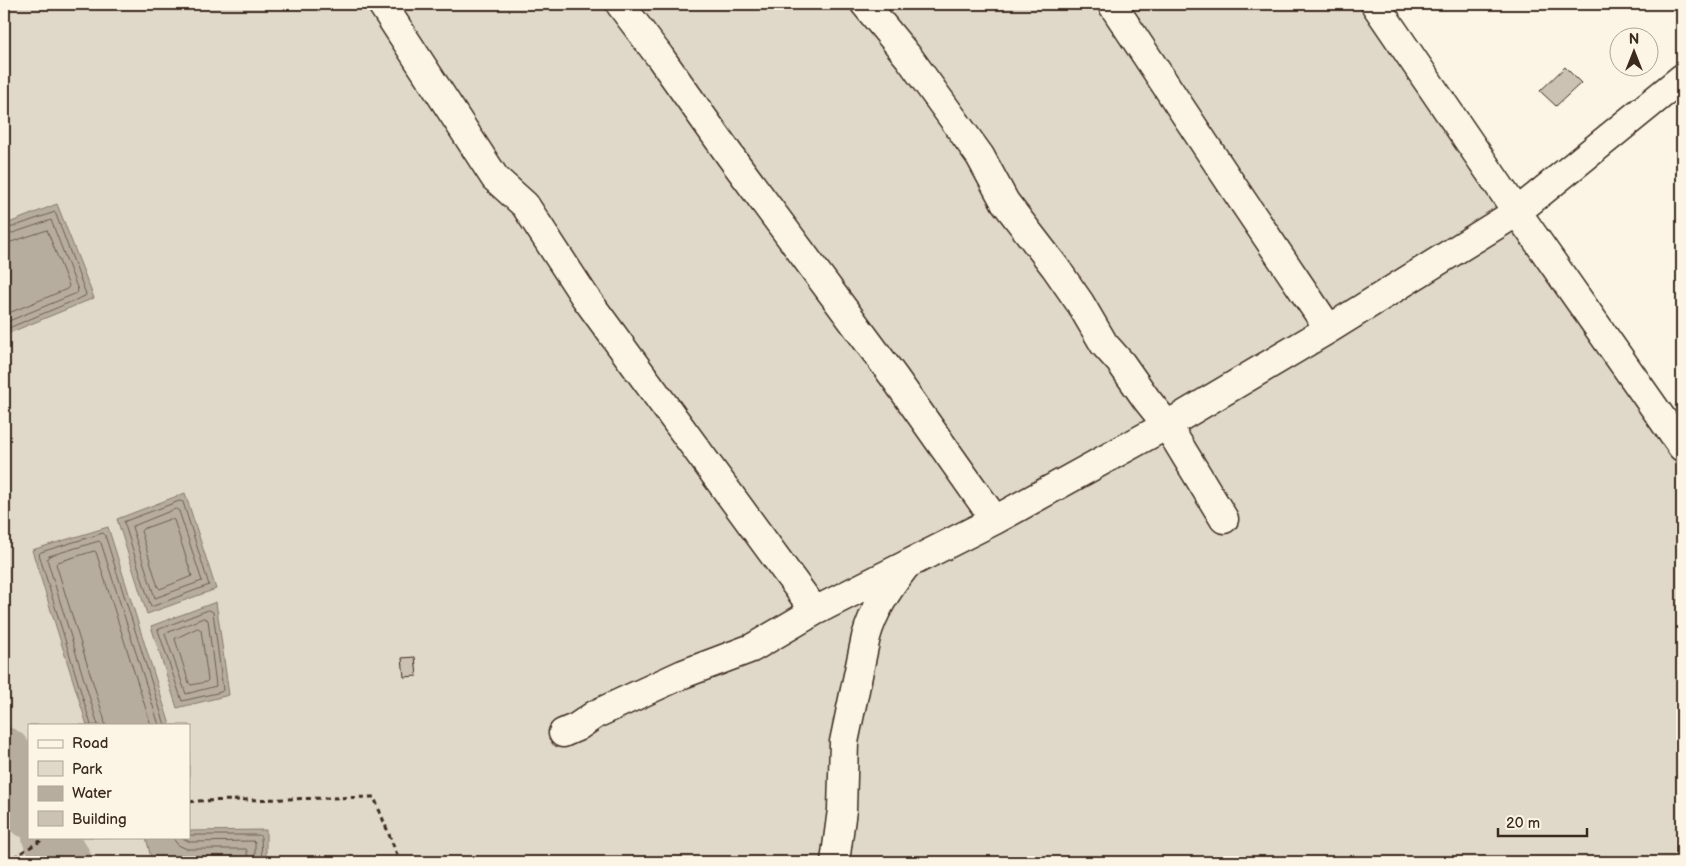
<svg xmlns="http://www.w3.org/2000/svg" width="1686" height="866" font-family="'Balsamiq Sans',sans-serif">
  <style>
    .green { fill: #e0d8c8; stroke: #8e8173; fill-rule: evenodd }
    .water { fill: #b7ad9e; stroke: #85796b }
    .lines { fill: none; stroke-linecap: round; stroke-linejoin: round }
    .shore { stroke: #6d5e51; stroke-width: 1 }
    .river { stroke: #b7ad9e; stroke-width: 54 }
    .building { fill: #ccc2b3; stroke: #3b2a1e }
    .street-casing { stroke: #3b2a1e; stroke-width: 31 }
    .path { stroke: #3b2a1e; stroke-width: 3; stroke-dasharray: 5 4; stroke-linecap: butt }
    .street { stroke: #fcf5e5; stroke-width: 28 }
  </style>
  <rect width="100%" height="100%" fill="#fcf5e5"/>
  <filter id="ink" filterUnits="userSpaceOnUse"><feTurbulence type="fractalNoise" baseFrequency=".02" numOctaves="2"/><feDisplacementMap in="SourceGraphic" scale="10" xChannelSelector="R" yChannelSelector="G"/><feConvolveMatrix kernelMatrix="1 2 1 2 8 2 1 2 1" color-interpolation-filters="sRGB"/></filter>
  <g filter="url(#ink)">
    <path class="green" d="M4,4H1375L1682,447V862H4ZM29,725H189V837H29Z"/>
    <path class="water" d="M57,204L94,298L4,335V225Z
      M185,493L216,589L147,614L117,519Z
      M108,527L170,725H87L32,550Z
      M216,602L229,695L177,708L151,626Z
      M266,830V862H152L146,837H189V831Z"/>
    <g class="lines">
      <path class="shore" d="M4,230L55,212L86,294L85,296L4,330
        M4,236L51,220L78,290L77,293L4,323
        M4,243L11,242L47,230L69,286L67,289L4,315
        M180,501L183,502L209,585L151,607L124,522Z
        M176,509L179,511L202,581L155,598L132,527Z
        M171,519L174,520L192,576L160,589L158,587L141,531L143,529Z
        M209,610L213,612L223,690L221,692L182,701L158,630Z
        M204,618L208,620L216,686L186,694L165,634Z
        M198,628L201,630L208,680L206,682L191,685L189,683L175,639Z
        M91,725L39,554L41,552L103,533L105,535L165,725
        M98,725L47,559L49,556L99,541L101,543L159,725
        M105,725L104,718L56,564L58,562L94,551L96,552L151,725
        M189,835H259L261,837L262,862
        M172,837L178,845L187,849H246L247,851L248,862
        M180,837L190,842L253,841L255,843V862"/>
      <path class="river" d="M4,754L8,784L29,811
        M49,837L65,862"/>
    </g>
    <path class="building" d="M1565,67L1581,83L1556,106L1540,91Z
      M415,657L417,676L404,677L402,658Z"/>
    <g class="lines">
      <g class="street-casing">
        <path id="street" d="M382,4L495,178L525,205L585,297L815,611
          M620,4L660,57L731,157L894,377L995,520
          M865,4L910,59L980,156L1005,202L1055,267L1080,303L1104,344L1121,363L1147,400L1167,425L1224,519
          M1112,4L1240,197L1329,329
          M1375,4L1517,212L1682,447
          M563,733L577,727L596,714L683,674L752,648L815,611L995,520L1167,425L1329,329L1517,212L1682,78
          M835,862L842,810L844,742L866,637C873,611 888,589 904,568"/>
      </g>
      <path class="path" d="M189,802L196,801L374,797L400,862
        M6,862L47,837"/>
      <use href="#street" class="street"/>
    </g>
  </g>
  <rect width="1686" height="866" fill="none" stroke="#fcf5e5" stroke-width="20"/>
  <rect x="10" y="10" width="1666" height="846" fill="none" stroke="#3b2a1e" stroke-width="2" filter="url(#ink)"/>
  <rect x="28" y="724" width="162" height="115" fill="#fcf5e5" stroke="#afa495"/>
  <rect x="38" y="740" width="25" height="8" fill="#fcf5e5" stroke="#afa495"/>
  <text x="72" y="748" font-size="15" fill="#3b2a1e">Road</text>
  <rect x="38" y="761" width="25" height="15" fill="#e0d8c8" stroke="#afa495"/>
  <text x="72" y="774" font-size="15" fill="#3b2a1e">Park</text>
  <rect x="38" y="786" width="25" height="15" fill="#b7ad9e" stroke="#afa495"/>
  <text x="72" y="798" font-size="15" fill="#3b2a1e">Water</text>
  <rect x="38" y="811" width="25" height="15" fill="#ccc2b3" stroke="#afa495"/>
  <text x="72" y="824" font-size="15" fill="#3b2a1e">Building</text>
  <g transform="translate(1634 52)"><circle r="24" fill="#fcf5e5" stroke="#afa495"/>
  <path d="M0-4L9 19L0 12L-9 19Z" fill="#3b2a1e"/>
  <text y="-8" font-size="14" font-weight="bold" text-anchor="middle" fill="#3b2a1e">N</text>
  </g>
  <path d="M1498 828v8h89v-8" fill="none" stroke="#3b2a1e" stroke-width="2.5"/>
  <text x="1506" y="828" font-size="15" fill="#3b2a1e" stroke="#fcf5e5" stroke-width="4" paint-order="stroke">20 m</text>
</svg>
